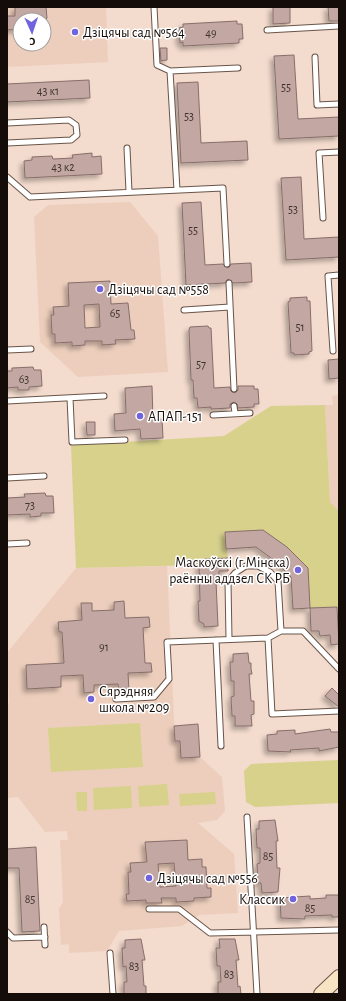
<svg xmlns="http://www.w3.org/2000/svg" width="346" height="1001" font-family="'Alegreya Sans',sans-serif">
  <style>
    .built { fill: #edcebc; fill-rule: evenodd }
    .green { fill: #d7d18c }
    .building { fill: #c2a7a3; stroke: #876e6a; fill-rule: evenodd; filter: url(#shadow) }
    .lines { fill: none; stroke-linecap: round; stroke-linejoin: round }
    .service-casing { stroke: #695549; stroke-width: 7 }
    .secondary-casing { stroke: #695549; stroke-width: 16 }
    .service { stroke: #fff; stroke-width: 5 }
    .secondary { stroke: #f6e4c2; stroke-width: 14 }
    .poi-dot { fill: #7063dd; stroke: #fff; stroke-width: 1.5 }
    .labels { text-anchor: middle; stroke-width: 3; stroke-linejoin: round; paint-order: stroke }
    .number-label { font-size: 12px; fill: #40332f }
    .poi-label { font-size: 14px; fill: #140c08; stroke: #fff; text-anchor: start }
  </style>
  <defs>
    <filter id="shadow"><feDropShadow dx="-3.5" dy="3.5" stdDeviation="2" flood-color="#0004"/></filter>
  </defs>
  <rect width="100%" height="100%" fill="#f3dbcd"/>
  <path class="built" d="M7,7H106L108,62L7,67ZM20,20H44V44H20Z
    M130,202L158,236L168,372L78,377L40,342L34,217L48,205Z
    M339,395V512L330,502L325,405H333L332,396Z
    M167,566L175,741H180L181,758L200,757L222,777L225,811L217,820L198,823L234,854L238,913L199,915L182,926L119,931L107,951L69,953V944L61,945L59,909L63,902L60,840H68L67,831L45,832L18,797L7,798V706L9,702L7,653L76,568Z"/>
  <path class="green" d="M325,405L330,502L339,511V612L337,607L310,608L308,568L287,548L263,530L225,532L228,558L204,559L201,565L76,568L71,445L224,436L271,406Z
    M140,723L143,767L51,772L48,728Z
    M339,760V803L255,807L246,802L244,771L251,764Z
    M167,784L169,805L139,807L138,786Z
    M131,786L132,808L94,810L93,788Z
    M76,792H87V811H77Z
    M215,792L216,804L180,806L179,794Z"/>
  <path class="building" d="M15,7H46L47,18L45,20H20V29L7,30V16H15Z
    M273,7H290V23L273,24Z
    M328,7H339V21H329Z
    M237,21V24H242L243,39H239V43L183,46V42L180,43L179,28L183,27V24Z
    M160,48H167V60L161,61Z
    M294,55L298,119L339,117V136L279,139L274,56Z
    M89,80L90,98L7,102V84Z
    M198,82L201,143L247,141L248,160L181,163L177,83Z
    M92,153V157L101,156L102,174L25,178L24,161L32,160V157L52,156L53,159L73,158L72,155Z
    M301,177L304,239L339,237V257L286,260L281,178Z
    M201,202L205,265L223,264L228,268L231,264L251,263L252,282L233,283L228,279L225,283L186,285L182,203Z
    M110,281L111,304L128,303L131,330H134L135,339L115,340L116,344L102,345V341H85V345L72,346V342L55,343V334H52L51,315H54L53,307L69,306L68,283ZM99,304L100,327L85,328L84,305Z
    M307,297V301H310L312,351L309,352V354L294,355V353H291L288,302L290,301V298Z
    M208,326L209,328H211L214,388L230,387L231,391L235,393L238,390V386H254V389H258L259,404H254V407L238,408L237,404L234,402L230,404V408L211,409V407L198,408L197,398H194L193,380H191L189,330L190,327Z
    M339,359V378L329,379L328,360Z
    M33,367L34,370H41L42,386L29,387V390H18V387L7,388V371H12V368Z
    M152,386L153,420L162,419L163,438L141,439L140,429L115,431L114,414L126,413L125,388Z
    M86,422H95V435H87Z
    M45,493L46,496H53L54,513H41V516L30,517V514L7,515V498L25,497L24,494Z
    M263,530L287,547L308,568L310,608L293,609L291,577L275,561L256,547L226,549L225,532Z
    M228,558V571H219V581H216L218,626L204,627V624L199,621L198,601H200L199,565L204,562V559Z
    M124,601L125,618L149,617L150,627L143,628L145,663H151L152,672L128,673L129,691H119L118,684L94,685V692L84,693L83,675L61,676V687L27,689L26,665L64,663L62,632H59L58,622L82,620L81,603H92V611L114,610V602Z
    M337,607L339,644L331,645L330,635L320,636L319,631H311L310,608Z
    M248,653L249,663H251V669L252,674H249L251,701H254V714L251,715L252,726H235V716H232L231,697L234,696V681H231L230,662H233V654Z
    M332,688L339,695V707L325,696Z
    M198,724L200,757L181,758L180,741H175L174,726Z
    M330,729L331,732H339V747L319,751V748L290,750L291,752L268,751L267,735L277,734V731L295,730V734Z
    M275,820L278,841H276L277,868H280L278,892L262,893L261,883H258L257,864L260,863V848H257L256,829H259V821Z
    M187,840L188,860L202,859V867H206L207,888H211V897L194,898V901L176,902V898H161L162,903H146V900L127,901L126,894H129L128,872H131L130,863L147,862L145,842ZM174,863L176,886L160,887L158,864Z
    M36,847L40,931L22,932L19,868H7V849Z
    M326,895H339V917H332V915L305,916V919L281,918L280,898L310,896V899L326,898Z
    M141,939L145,960H142L144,986H146V994H124V982H127L126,966L123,967L122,948H125V940Z
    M219,939H235L239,960H236L238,987L240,986L241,994H218V982H221L220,966H217L216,948H220Z"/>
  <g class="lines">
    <g class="service-casing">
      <path id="service" d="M154,7L157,65L170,71L238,68
        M267,30L339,26
        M315,57L317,105L339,104
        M170,71L177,190
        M7,123L69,120L76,125L77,135L71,140L7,143
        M127,148L129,192
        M7,177L30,197L223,188L227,264
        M323,218L319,153L339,152
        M229,283L234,389
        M184,310L230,307
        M7,350L31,349
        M333,351L328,276L339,275
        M70,398L72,442L125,440
        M7,401L104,396
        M234,406L235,413
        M213,415L250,413
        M7,478L44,476
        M7,544L27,543
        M268,638L272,714L339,711
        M229,639L228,582L235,573L246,566H258L270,572L278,581L281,631
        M216,640L221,746
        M116,699L154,697L169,679L167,642L268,638L281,631H303L339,669
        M247,817L257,994
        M149,909H179L210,933L339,930
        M44,927L45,945
        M7,932L13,938L45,937
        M110,953L113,994"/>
    </g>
    <g class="secondary-casing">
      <path id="secondary" d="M321,994L339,977"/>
    </g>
    <use href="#service" class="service"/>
    <use href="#secondary" class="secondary"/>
  </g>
  <g class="poi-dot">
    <circle cx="75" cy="32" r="4"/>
    <circle cx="100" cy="289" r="4"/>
    <circle cx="140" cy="416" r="4"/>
    <circle cx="298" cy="570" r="4"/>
    <circle cx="91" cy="699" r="4"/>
    <circle cx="149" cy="878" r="4"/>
    <circle cx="293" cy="899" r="4"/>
  </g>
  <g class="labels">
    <g class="number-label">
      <text x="211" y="37">49</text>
      <text x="286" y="91">55</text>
      <text x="48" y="95">43 к1</text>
      <text x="189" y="120">53</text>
      <text x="63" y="171">43 к2</text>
      <text x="293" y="213">53</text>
      <text x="193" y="234">55</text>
      <text x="115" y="317">65</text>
      <text x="300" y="331">51</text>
      <text x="201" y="368">57</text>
      <text x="24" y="383">63</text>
      <text x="30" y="509">73</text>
      <text x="104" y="651">91</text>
      <text x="268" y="860">85</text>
      <text x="30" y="903">85</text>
      <text x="310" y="912">85</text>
      <text x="134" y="970">83</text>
      <text x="229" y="978">83</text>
    </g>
    <g class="poi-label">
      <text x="83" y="37">Дзіцячы сад №564</text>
      <text x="108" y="294">Дзіцячы сад №558</text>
      <text x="148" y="421">АПАП-151</text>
      <text x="290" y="567" text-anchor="end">Маскоўскі (г.Мінска)<tspan x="290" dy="16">раённы аддзел СК РБ</tspan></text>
      <text x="99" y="696">Сярэдняя<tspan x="99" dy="16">школа №209</tspan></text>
      <text x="157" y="883">Дзіцячы сад №556</text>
      <text x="285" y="904" text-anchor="end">Классик</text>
    </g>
  </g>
  <rect width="346" height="1001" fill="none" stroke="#140c08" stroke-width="16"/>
  <g transform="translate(32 32) rotate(177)"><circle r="19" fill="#ffffff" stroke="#a19e9c"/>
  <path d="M0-3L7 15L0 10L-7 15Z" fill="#7063dd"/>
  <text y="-6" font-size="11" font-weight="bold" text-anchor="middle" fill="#140c08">С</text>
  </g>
</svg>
